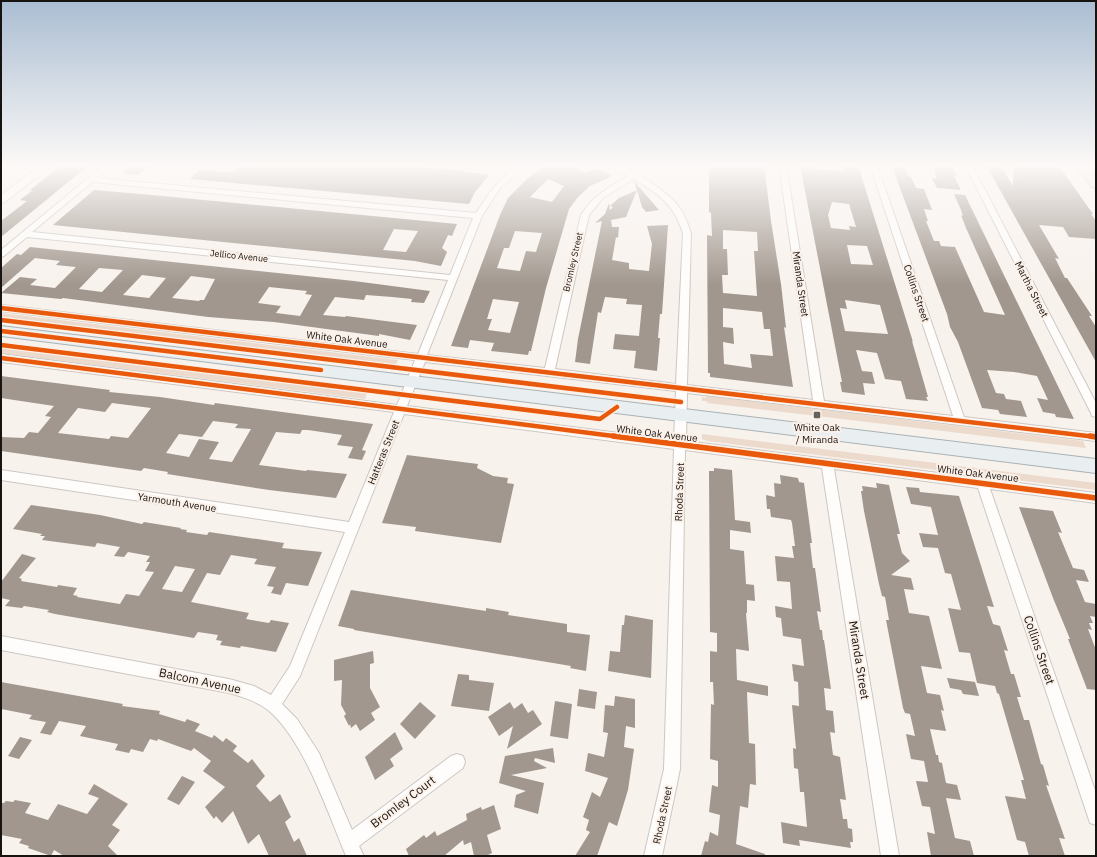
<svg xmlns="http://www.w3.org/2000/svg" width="1097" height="857" font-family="'IBM Plex Sans',sans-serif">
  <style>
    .green { fill: #ecdacd }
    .building { fill: #a1978e; fill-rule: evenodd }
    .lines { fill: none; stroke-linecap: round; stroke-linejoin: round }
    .minor-casing { stroke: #ccc7c3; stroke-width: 2 }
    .secondary-casing { stroke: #ccc7c3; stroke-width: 2 }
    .primary-casing { stroke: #a9b2b5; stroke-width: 2 }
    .minor { fill: #fefdfc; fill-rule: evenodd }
    .secondary { fill: #fefdfc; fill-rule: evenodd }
    .primary { fill: #e9eff1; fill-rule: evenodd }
    .cycleway-far1-casing { stroke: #fcf1e9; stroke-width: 7 }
    .cycleway-casing { stroke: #fcf1e9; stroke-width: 8 }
    .cycleway-far1 { stroke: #e8590c; stroke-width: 4.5 }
    .cycleway { stroke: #e8590c; stroke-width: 5.5 }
    .poi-dot { fill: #66615d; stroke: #fcf1e9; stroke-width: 1.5 }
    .labels { text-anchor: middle; stroke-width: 4; stroke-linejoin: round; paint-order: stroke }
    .far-street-label { font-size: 9px; fill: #171310; stroke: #fcf1e9 }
    .street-label { font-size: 10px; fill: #171310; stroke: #fcf1e9 }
    .poi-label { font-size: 10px; fill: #171310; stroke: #fcf1e9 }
    .near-street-label { font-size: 12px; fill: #171310; stroke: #fcf1e9 }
  </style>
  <rect width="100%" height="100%" fill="#f8f2ed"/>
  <path class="green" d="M1,313L398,360L395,366L1,319Z
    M1,346L367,392L365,399L1,353Z
    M706,396L1083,441L1086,448L707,403V401H702V397L706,398Z
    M702,434L1096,483V490L707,441L702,439Z"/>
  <path class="building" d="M62,165H89L1,237V221L27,201L20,200L33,190H30Z
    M132,165H150L139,175L122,173Z
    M240,165H392L447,169L489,175L475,192L469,204L190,179L199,170L233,172Z
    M546,165H570L586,173L597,168L612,176L590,186L578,197L569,209L546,288L531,351H529L528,355L491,351L494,343L470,340L468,348L451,346L500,215L508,198L527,179ZM548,179L564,186L552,202L530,197ZM515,231L542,233L536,252L526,251L520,271L497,268L504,248H509ZM493,299L519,302L510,333L488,330L492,319H487Z
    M709,165H764L771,221L781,284L786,328L784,327L793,387L710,377V373H708L707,235L712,236L711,213L709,212ZM723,230L757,232L758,251H754L757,296L723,293L722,275H728L727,249H723ZM723,308L762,312L764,329H770L773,356L750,354L752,368L724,364L723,342L734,344L733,328L723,327Z
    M802,165H812L813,169L843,171L841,165H858L913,342L912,341L928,397H926L928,401L906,399L901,381L885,379L877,353L856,350L862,371L872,372L875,384L863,383L865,395L842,392L840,382H842L801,170V168H803ZM832,202L849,204L856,227L849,226L850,230L831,228L828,215ZM847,245L867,246L873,265L851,264ZM845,300L880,305L888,334L845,331L840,308L847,309Z
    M934,165L952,166L957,176H954L961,190L937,188L932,178L937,179L934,172L936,173Z
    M986,165H1000L1013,186L1014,165H1056L1061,169L1093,214H1091L1096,221V239L1069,237L1063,227L1039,225L1059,259L1055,258L1065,278H1067L1092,316H1089L1096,327V362Z
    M895,167H904L908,176L911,177L916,188L924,189L932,210L924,209L928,221H926L934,241H939L941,246L955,247L984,312L1005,315L966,228L961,215L963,216L961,210L954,194L965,195L1074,419L1056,417L1055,414L1043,412L1037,398L1048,400L1037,376L1014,372L987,370L996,393L1004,394L1006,399L1021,401L1027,417L1000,414L998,410L982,408L958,342L950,327L947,314L897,180L893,168H895Z
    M634,181L659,210L646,212L642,207L637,190L626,217L611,220L612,227H619L618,238L616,237L612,260L629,263V269L649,271L652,244L647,226L668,225L662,314H660L658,338H660L657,371L634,368L636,351L613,349L615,334L639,336L642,305L626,304L627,299L605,297L601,313L598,312L590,364L575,362L578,339L602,221L595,223L605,214L609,203L610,210L613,207L610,206L619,198L637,190Z
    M94,190L152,195L457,224L452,236L448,235L442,248L447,252L441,266L415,261L53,225ZM394,229L418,231L406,252L383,250Z
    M30,247L354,281L430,291L424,303L411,302L412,299L392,297L366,295L364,300L335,297L323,315L345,317L346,316L417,325L410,340L379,334V336L274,322L208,317L63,298L61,299L1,293L20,277L37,279L30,285L55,288L76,267L56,265L60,261L35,258L1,288V268L17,254L21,255ZM99,268L123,270L102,292L79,289ZM142,275L166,278L149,298L123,295ZM191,276L215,279L204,300H200L199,301L172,298ZM269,287L307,291L305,294L312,295L300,316L276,313L281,306L258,303Z
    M1,376L110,390L109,392L160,397L214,405L215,403L373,424L362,450L366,451L362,460L348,458L353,447L337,445L342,435L308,430H302L300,434L276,432L259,465L306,471L307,470L347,474L336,498L269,490L167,474L168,472L144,468L141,471L1,451V437L24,438L29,432L38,433L51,417L45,416L54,406L1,398ZM112,403L151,408L128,438L111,436L109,439L58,433L78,408L105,412ZM213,421L238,424L235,428L251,429L232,462L209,459L219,442L199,439L189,457L166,453L179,434L202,437Z
    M407,455L478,464L477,468L493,476L508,478L507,483L514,484L501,543L415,531L416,527L382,523Z
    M714,468L732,470L735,520L750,522L751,533L730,530V549L744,551L746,584L754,585L755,601L747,600V613H746L749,651L736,649L737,680L768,686V696L747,692L749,743L755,744L756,785L750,784L748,808L740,806L736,844L765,854V856H701L705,841L708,842L710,832L718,836L720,815L709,812L712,785L718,787V761L710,759L711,704L714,705L713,682H710V651L717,652V633L710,632L709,471H714Z
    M780,475L798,478L799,482L804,483L812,543H810L813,568H815L821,612L817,611L820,630H822L823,640H824L831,689L824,688L826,710L833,711L835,733L830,732L833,755L840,757L846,800L840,799L843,819H847L848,828L852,829L853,842H850L851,848L799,840L800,846L783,843L781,822L807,827L804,792H800L798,769L794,768L793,748L796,749L792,705L799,706L798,682L794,681L792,664L804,666L801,639L783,636L781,618L776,617L775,606L792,609L790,582L777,581L775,556L794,558L792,546H795L792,523L791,520L771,517L770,509H767L766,495L775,497L774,483L781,484Z
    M876,483L889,485L900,534H897L902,553L910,561L891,575L911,578L914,590L904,589L909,613L929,616L942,669L921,666L927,693L940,695L944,711L941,710L946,731L930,729L936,755H938L939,762L942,763L946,783L957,785L961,800L946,798L955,838L970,841L974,856H931L927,832L935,834L930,807L922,806L916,781L928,782L924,761L911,759L906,734L915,736L910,714L905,713L903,708L886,620H889L885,597L882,596L879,584L864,511L861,491H863L862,486L877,488Z
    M906,487L919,488L920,492L959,496L994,607L987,606L993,624L1000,626L1008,651L1004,650L1011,674H1014L1021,697H1017L1024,720H1029L1041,764L1043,765L1049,786L1046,785L1065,839L1059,838L1065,856H1029L1025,842L1017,840L1005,796L1026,799L1021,780H1024L999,694L997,693L995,686L977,683L970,653L959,652L948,608L961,610L951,574L945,573L938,548L923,547L919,533L938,535L931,507L911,504Z
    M31,505L100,515L142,524L144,522L181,528L180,529L187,530L186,532L207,535L209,532L284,543L282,548L322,552L308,586L286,583L281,595L271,593L274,587L267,586L276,567L254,564L257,559L231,555L220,575L207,573L191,602L249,613L246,619L269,623L271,620L289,623L276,652L241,646L240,648L220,645L222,641L216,640L218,635L198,632L194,638L55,614L47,612L49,610L24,606L22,608L5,606L10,600L1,598V582L22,554L36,558L19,578L22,579L21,581L57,587L58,585L77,588L73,595L78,596L77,597L120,604L126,594L139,596L154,572L145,571L150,562H146L150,556L128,552L124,557L114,556L120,547L97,543L95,547L42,540L45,536H40L42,534L13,529ZM175,566L195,569L182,592L162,589Z
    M1019,507L1053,511L1062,533L1058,532L1073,568L1084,570L1089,582L1076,580L1085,602L1096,604V617L1090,616L1093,623H1089L1092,630L1088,629L1096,650V690L1087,689L1068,639H1070L1053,598Z
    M351,590L486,611V608L509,612L508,615L567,624V632L590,635L586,671L570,668L571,666L354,630V629L338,626Z
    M625,615L653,620L651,678L608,671L610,651L620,652L622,625H624Z
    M373,651L374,663L370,664V688L380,707L371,713L375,720L360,731L356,724L351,728L350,724L349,726L344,716L346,714L341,705L342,680L334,681V660Z
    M458,674L469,675V680L494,683L489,711L451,706Z
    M947,678L975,682L979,696L963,694L961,690L950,688Z
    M1,682L123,704L122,706L160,711L159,714L185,722L187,719L200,724L195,731L212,738L214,735L223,742L226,738L237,746L233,751L248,763L252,759L265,776L256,786L270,802L280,794L291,817L285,822L294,842L299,838L307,856H269L259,834L248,844L233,811L222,823L216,816L214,819L205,807L225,787L203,771L211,761L194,748L191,751L158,739L157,741L150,739L143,752L131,749L129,753L115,750L118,744L80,736L86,726L59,721L51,735L40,733L46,722L29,719L32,715L1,709Z
    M579,689L597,692L595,709L577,706Z
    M615,696L635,699V728L626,726L624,747L634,749L628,790L617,826L609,822L597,856H575L590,832L586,830L589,820L583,817L592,792L600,797L608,778L585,771L588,753L604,757L608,733L603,732L605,705L614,706Z
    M555,701L572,704L568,739L550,736Z
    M420,702L436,716L415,739L400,724Z
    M510,702L514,709L522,703L528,713L533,710L542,724L507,749L513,726L499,736L488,717Z
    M395,732L403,749L390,759L394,766L375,780L365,757Z
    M20,737L32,740L19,759L8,756Z
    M553,748L555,763L535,758L534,761L547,768L511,775L544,783L538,814L514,807L516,795L526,791L499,783L505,756Z
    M182,776L195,782L179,805L167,799Z
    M94,784L128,804L112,825L120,830L108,846L118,856H64L54,850L51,856L28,848L29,846L19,843L22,839L1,835V803H4L6,801L13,802L15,800L31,803L25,813L48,820L58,804L87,814L99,798L88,794Z
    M494,805L501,829L487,835L492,853L486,856H474L471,842L464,845L463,840L444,856H409L406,849L424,835L426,838L435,831L437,836L467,820L466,814L481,807L482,810Z"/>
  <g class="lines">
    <g class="minor-casing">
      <path id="minor" d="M104,165H112L96,178L476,213L490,192L507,173L481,167V165H491L512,170L520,165H527L500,188L482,216L427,355L545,368L581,215C593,196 609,187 628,176L608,165C626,162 669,193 679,207C685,215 688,224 691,233L687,385L813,400L779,165H786L824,401L953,416L870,165H877L964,417L1096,433V441L687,393L686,441L1096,493V503L990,489L1096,793V825L1090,823L1088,817L978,488L834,469L899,856H881L822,468L685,450L680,769L662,856H644L664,769L674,449L404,414L300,676L282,704L297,719L319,753L352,830L451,756L457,754L463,756L465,762L463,768L359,846L364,856H346C328,813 304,740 268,710C256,701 243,697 229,693L1,650V636L229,679L254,686L271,695L290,666L345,532L1,480V470L349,522L394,412L1,362V354L397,405L415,360L1,311V305L418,354L448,280L27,237L4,256L1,257V250ZM633,179C659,193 674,205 683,233L676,384L555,369L589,215L603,198ZM92,182L473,218L450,275L32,232ZM425,362L676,391L674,440L407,406Z
        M965,165H972L1096,403V417L1092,416L1091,413Z"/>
    </g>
    <g class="secondary-casing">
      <path id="secondary" d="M41,165H52L5,202L1,203V195Z"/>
    </g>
    <g class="primary-casing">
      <path id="primary" d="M1075,165H1086L1096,177V188L1092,187Z
        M1,326L1096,459V473L1,336Z"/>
    </g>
    <use href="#minor" class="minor"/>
    <use href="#secondary" class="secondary"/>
    <use href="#primary" class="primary"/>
    <g class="cycleway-far1-casing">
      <path id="cycleway-far1" d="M1,308L1096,437
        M1,320L681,402
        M1,331L321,370
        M1,345L600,419L617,407
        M1,358L621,437"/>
    </g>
    <g class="cycleway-casing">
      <path id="cycleway" d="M613,436L1096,498
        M1090,436L1096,437"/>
    </g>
    <use href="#cycleway-far1" class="cycleway-far1"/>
    <use href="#cycleway" class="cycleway"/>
  </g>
  <linearGradient id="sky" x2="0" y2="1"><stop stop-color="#aabdd2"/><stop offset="0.58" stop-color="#fcf9f7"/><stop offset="1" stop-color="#fcf9f7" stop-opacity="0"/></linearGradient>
  <rect width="1097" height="285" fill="url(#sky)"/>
  <rect class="poi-dot" x="813" y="411" width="8" height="8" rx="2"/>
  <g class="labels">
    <g class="far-street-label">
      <text transform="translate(239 256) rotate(6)" y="3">Jellico Avenue</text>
      <text transform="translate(573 262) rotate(-77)" y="3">Bromley Street</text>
    </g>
    <g class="street-label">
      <text transform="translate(801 284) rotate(82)" y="4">Miranda Street</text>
      <text transform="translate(1032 289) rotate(63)" y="4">Martha Street</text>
      <text transform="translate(917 293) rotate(71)" y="4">Collins Street</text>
      <text transform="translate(347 339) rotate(7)" y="4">White Oak Avenue</text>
      <text transform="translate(657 433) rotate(7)" y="4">White Oak Avenue</text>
      <text transform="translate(383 452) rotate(-68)" y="4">Hatteras Street</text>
      <text transform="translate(978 473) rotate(7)" y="4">White Oak Avenue</text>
      <text transform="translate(679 492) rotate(-88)" y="4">Rhoda Street</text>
      <text transform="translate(177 502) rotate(9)" y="4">Yarmouth Avenue</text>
      <text transform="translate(662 815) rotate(-78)" y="4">Rhoda Street</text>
    </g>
    <g class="poi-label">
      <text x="817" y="431">White Oak<tspan x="817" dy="12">/ Miranda</tspan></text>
    </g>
    <g class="near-street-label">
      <text transform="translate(1039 650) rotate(71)" y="4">Collins Street</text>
      <text transform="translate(859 660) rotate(81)" y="4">Miranda Street</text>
      <text transform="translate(200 681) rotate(12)" y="4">Balcom Avenue</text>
      <text transform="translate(403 802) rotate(-37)" y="4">Bromley Court</text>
    </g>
  </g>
  <rect width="1097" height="857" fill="none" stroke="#171310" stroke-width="4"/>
</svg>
